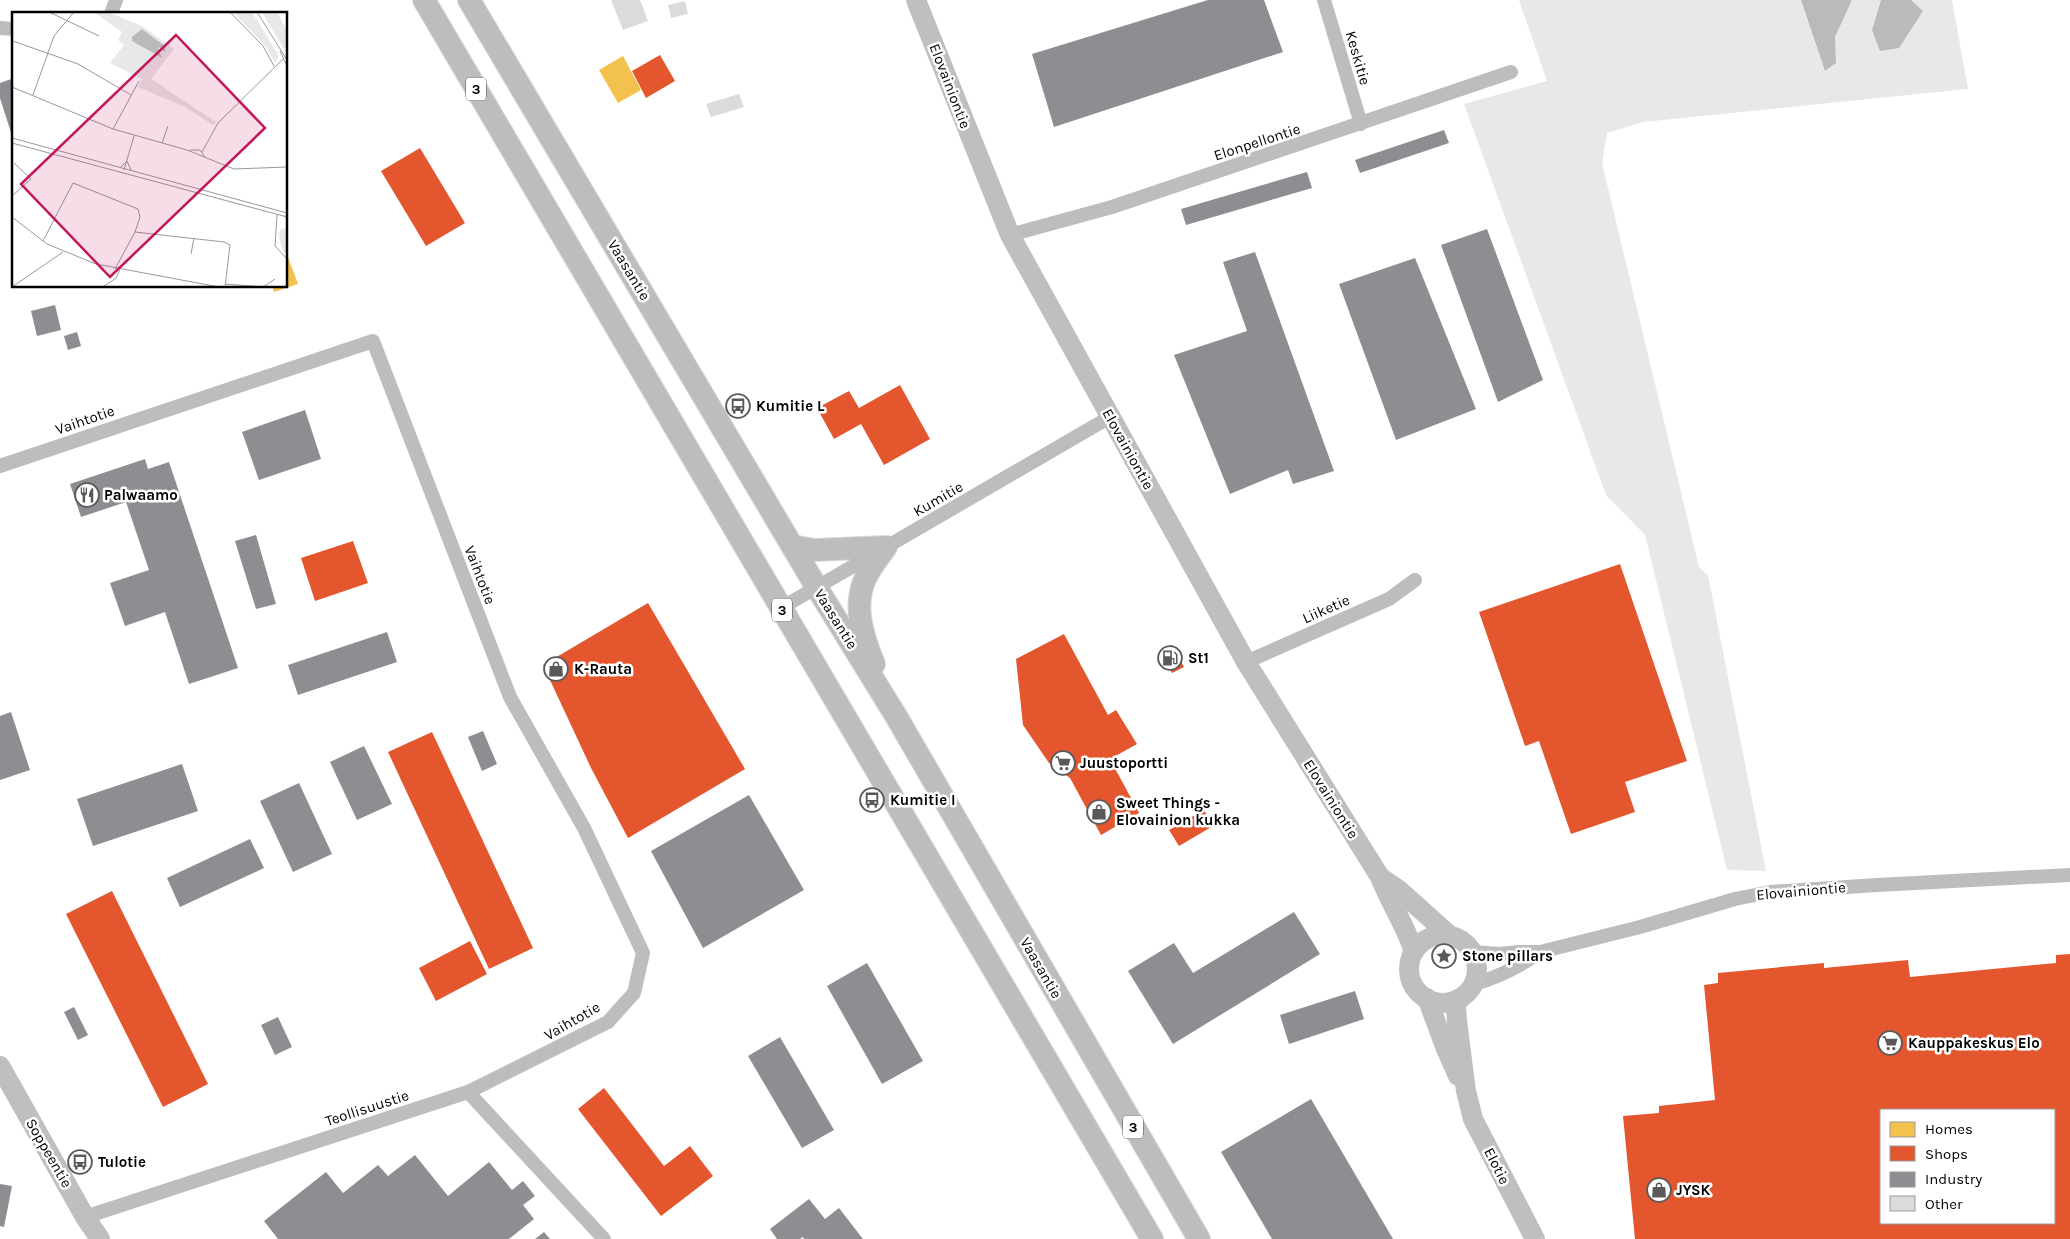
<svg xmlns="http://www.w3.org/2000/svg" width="2070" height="1239" font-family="Karla,sans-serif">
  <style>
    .green { fill: #e8e8e8 }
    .water { fill: #bababa }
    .homes { fill: #f2c14e }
    .shops { fill: #e4572e; fill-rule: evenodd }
    .industry { fill: #8d8d92 }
    .building { fill: #dbdbdb }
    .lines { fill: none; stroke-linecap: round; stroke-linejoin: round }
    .trunk-casing { stroke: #dbdbdb; stroke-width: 24 }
    .minor { stroke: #bdbdbd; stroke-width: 14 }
    .secondary { stroke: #bfbfbf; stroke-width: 20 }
    .trunk { stroke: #bdbdbd; stroke-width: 22 }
    .labels { text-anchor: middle; stroke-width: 5; stroke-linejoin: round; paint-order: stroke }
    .shield { fill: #fff; stroke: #4c4c4c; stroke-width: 1 }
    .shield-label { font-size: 14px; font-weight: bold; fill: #000 }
    .street-label { font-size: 15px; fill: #000; stroke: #fff }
    .poi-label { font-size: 15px; font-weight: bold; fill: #000; stroke: #fff; text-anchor: start }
    .inset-road { fill: none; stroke: #999; stroke-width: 1 }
    .view { fill: #c2185b; fill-opacity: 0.15; stroke: #c2185b; stroke-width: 2.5 }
    .inset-edge { fill: none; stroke: #000; stroke-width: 2.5 }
  </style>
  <rect width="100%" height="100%" fill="#fff"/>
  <path class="green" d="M1519,0H1801L1825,71L1836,63L1835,37L1852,0H1881L1872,30L1923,11L1911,0H1952L1968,89L1643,122L1607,133L1602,163L1699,567L1708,575L1766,871L1727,870L1645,535L1606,495L1464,104L1547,81Z"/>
  <path class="water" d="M1801,0H1852L1835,37L1836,63L1825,71Z
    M1881,0H1911L1923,11L1899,48L1880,51L1872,30Z"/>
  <path class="homes" d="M623,56L641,90L618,103L599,70Z
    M286,252L298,284L274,292L272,286H286Z"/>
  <path class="shops" d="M660,55L675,81L646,98L632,71Z
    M420,148L465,223L426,246L381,171Z
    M900,385L930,439L884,465L861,424L834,439L817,408L849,391L859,408Z
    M353,541L368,583L315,601L301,558Z
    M1620,564L1687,761L1625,782L1635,812L1571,834L1539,741L1525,746L1479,612Z
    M648,603L745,769L628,838L591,768L543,665Z
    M1064,634L1108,715L1116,710L1137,744L1110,759L1139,813L1101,835L1070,778L1049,763L1023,725L1016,659Z
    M1172,645L1184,667L1172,673L1160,651Z
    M432,732L533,948L489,969L388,752Z
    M1204,810L1213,826L1179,846L1169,830Z
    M112,891L208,1084L163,1107L66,914Z
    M470,941L487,974L436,1001L419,968Z
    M2070,954V1239H1635L1623,1116L1659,1113V1106L1715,1100L1704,985L1718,983V973L1824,963V968L1908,960L1910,977L2056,963V955ZM1881,1110H2054V1223H1881Z
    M604,1088L664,1166L690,1146L713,1176L661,1216L578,1109Z"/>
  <path class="industry" d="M1208,0H1264L1283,52L1054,127L1032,54Z
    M14,78V139H13L0,98V83Z
    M1444,130L1449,143L1360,173L1355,160Z
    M1307,172L1312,188L1186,225L1181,209Z
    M1487,229L1543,380L1498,402L1441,245Z
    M1255,252L1334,471L1293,484L1288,470L1230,494L1174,355L1247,331L1223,262Z
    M1415,258L1476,409L1396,440L1339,284Z
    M55,305L61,330L37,336L31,311Z
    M77,332L81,346L68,350L64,336Z
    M305,410L321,459L259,480L242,432Z
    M145,459L148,469L169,462L238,668L189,684L165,612L125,626L110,583L149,570L126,502L81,517L70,484Z
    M256,535L276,604L256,609L235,541Z
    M387,632L397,662L298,695L288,665Z
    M11,712L30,770L0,780V716Z
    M483,731L497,764L482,771L468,737Z
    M364,746L392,804L357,820L330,762Z
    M182,764L198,811L93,846L77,799Z
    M299,783L332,854L293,872L260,801Z
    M749,795L804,890L703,948L651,851Z
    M250,839L264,868L180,907L167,878Z
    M1294,912L1320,954L1173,1044L1128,971L1174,943L1193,973Z
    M867,963L923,1061L882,1084L827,986Z
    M1355,991L1364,1019L1289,1044L1280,1015Z
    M74,1007L88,1035L78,1040L64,1012Z
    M278,1017L292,1047L275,1055L261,1025Z
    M780,1037L834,1130L802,1148L748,1056Z
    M1311,1099L1393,1239H1272L1221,1152Z
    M415,1155L448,1196L489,1162L512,1190L523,1181L535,1196L523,1205L534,1219L509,1239H278L264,1221L326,1172L343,1193L378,1165L388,1176Z
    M0,1184L12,1186L4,1227L0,1226Z
    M809,1199L825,1219L839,1208L863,1239H804L803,1237L800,1239H777L770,1229Z
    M544,1232L550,1239H535Z"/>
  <path class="building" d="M611,0H640L648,21L623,30Z
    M685,1L688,14L671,18L668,5Z
    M739,94L744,107L711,117L706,104Z"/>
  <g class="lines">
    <g class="trunk-casing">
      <path id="trunk" d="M424,0L1152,1239
        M469,0L817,588L896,716L1199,1239
        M792,546L814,550L886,547
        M874,664C863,637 852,605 866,577C871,566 879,557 886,547"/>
    </g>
    <path class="minor" d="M1324,0L1361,124
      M111,14L116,0
      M0,28L14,29
      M1010,235L1112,207L1511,72
      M0,466L373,341L510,697L584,828L643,953L634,993L608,1022L468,1092
      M781,608L1110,417
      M1246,662L1389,599L1415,580
      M1473,952L1499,954L1519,952H1540L1640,927L1735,899L1770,892L1877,885L2070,875
      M1474,984C1499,977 1519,967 1540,952
      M85,1217L468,1092L604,1239"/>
    <path class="secondary" d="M916,0L1010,235L1246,662L1380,877C1390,903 1406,926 1414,952
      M1380,877L1399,890L1449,935
      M1409 969a34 34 0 1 1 68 0a34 34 0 1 1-68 0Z
      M1427,998L1446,1049L1458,1076
      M1458,999L1456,1007L1457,1021L1466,1091L1473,1119L1535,1239
      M0,1066L85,1217L100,1239"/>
    <use href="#trunk" class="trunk"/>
  </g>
  <defs>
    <g id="bus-ring" transform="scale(1.25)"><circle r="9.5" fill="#fff" stroke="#595959" stroke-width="1.5"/><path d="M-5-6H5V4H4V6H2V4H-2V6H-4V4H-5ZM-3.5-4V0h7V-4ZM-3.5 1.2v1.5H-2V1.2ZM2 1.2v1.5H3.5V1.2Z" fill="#595959"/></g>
    <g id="restaurant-ring" transform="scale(1.25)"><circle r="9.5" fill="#fff" stroke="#595959" stroke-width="1.5"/><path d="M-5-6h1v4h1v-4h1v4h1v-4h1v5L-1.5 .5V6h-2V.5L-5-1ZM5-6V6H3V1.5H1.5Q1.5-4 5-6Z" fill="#595959"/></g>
    <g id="fuel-ring" transform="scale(1.25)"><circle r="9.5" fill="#fff" stroke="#595959" stroke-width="1.5"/><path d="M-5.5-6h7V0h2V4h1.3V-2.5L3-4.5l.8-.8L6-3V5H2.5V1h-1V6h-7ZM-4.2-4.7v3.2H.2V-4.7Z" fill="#595959"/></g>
    <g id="shop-ring" transform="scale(1.25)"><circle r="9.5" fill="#fff" stroke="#595959" stroke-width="1.5"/><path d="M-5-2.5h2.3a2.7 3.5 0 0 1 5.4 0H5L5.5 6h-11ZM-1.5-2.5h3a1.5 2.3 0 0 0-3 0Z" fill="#595959"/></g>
    <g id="supermarket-ring" transform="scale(1.25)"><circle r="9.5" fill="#fff" stroke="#595959" stroke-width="1.5"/><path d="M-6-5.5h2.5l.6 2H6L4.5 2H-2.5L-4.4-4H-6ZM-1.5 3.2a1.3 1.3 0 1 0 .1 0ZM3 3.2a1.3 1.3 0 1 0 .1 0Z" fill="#595959"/></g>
    <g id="sight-ring" transform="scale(1.25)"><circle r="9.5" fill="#fff" stroke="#595959" stroke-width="1.5"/><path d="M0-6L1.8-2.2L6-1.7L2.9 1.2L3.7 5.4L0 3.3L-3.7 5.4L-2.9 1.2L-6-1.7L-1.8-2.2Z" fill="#595959"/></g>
  </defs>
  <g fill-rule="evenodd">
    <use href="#bus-ring" x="738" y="406"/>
    <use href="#restaurant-ring" x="87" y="495"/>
    <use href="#fuel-ring" x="1170" y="658"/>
    <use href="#shop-ring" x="556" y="669"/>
    <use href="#supermarket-ring" x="1063" y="763"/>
    <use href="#bus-ring" x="872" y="800"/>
    <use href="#shop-ring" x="1099" y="812"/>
    <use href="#sight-ring" x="1444" y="956"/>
    <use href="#supermarket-ring" x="1890" y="1043"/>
    <use href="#bus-ring" x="80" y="1162"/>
    <use href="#shop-ring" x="1659" y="1190"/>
  </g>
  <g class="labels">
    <g class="shield">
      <rect x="466" y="77.5" width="20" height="23" rx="4"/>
      <rect x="772" y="598.5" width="20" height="23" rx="4"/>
      <rect x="1123" y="1115.5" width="20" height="23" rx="4"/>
    </g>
    <g class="shield-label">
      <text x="476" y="94">3</text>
      <text x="782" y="615">3</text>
      <text x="1133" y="1132">3</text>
    </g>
    <g class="street-label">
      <text transform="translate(1358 58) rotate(74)" y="5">Keskitie</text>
      <text transform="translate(950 86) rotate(69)" y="5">Elovainiontie</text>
      <text transform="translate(1257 142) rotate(-18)" y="5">Elonpellontie</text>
      <text transform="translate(629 270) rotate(59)" y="5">Vaasantie</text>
      <text transform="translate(85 420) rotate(-19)" y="5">Vaihtotie</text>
      <text transform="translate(1128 449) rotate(61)" y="5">Elovainiontie</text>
      <text transform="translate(938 499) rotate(-30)" y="5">Kumitie</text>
      <text transform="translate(480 575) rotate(69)" y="5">Vaihtotie</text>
      <text transform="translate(1326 609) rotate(-24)" y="5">Liiketie</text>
      <text transform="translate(836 619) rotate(58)" y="5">Vaasantie</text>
      <text transform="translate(1331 799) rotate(58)" y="5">Elovainiontie</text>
      <text transform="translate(1801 891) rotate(-5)" y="5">Elovainiontie</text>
      <text transform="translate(1041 968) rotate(60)" y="5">Vaasantie</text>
      <text transform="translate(572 1021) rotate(-30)" y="5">Vaihtotie</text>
      <text transform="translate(367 1108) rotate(-18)" y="5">Teollisuustie</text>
      <text transform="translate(49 1153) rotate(60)" y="5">Soppeentie</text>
      <text transform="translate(1497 1166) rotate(63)" y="5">Elotie</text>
    </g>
    <g class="poi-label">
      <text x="756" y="411">Kumitie L</text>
      <text x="104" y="500">Palwaamo</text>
      <text x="1188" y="663">St1</text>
      <text x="574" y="674">K-Rauta</text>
      <text x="1080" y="768">Juustoportti</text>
      <text x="890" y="805">Kumitie I</text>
      <text x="1116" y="808">Sweet Things -<tspan x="1116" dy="17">Elovainion kukka</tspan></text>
      <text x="1462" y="961">Stone pillars</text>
      <text x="1908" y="1048">Kauppakeskus Elo</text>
      <text x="98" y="1167">Tulotie</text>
      <text x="1676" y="1195">JYSK</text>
    </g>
  </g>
  <g transform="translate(12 12)">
    <rect width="275" height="275" fill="#fff"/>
    <path d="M82,0H96L130,14L162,37L139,67L204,110L201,113L171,94L126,75L130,67L98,51L112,33L106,28L110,20ZM130,18L150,32L153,40L147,34L149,43L135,38ZM221,0H240L267,44L263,51L255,36ZM250,0H265L275,19V36H271ZM275,216V242L270,238L267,224L268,217Z" fill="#e8e8e8" fill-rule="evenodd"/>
    <path d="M130,17L153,34V40L146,35L150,46L120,29V25Z" fill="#bababa"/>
    <path class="inset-road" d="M37,0L87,24M218,0L251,34L262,54M245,0L275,48M1,29L66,52L119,83M268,39L275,54M0,75L101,117L175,138L222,157L275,155M21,83L42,24L62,0M101,117L127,69M0,126L275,201M0,131L275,205M150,131L156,114M178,138H188L193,145M190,140L206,111L272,46M108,156L115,149L119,158M112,158L122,124M0,184L19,167L2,151M265,203L263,234L275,247M0,205L35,232L84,252L207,275M31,229L61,171L126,197L128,205L123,220M179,242L182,226M103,257L123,220L212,230L218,233L213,275M213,272L251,275L263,267M0,275L51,240M91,275L104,266L108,258"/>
    <path class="view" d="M164,23L253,116L98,265L9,172Z"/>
    <rect width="275" height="275" class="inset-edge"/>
  </g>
  <rect x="1880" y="1109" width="175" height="115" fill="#ffffff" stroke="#999999"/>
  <rect x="1890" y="1122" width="25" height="15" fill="#f2c14e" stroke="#999999"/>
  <text x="1925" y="1134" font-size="15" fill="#000000">Homes</text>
  <rect x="1890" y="1146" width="25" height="15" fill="#e4572e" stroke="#999999"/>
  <text x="1925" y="1159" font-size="15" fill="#000000">Shops</text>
  <rect x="1890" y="1172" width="25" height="15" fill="#8d8d92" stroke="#999999"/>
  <text x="1925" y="1184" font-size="15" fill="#000000">Industry</text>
  <rect x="1890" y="1196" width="25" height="15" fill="#dbdbdb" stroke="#999999"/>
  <text x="1925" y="1209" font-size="15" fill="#000000">Other</text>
</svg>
